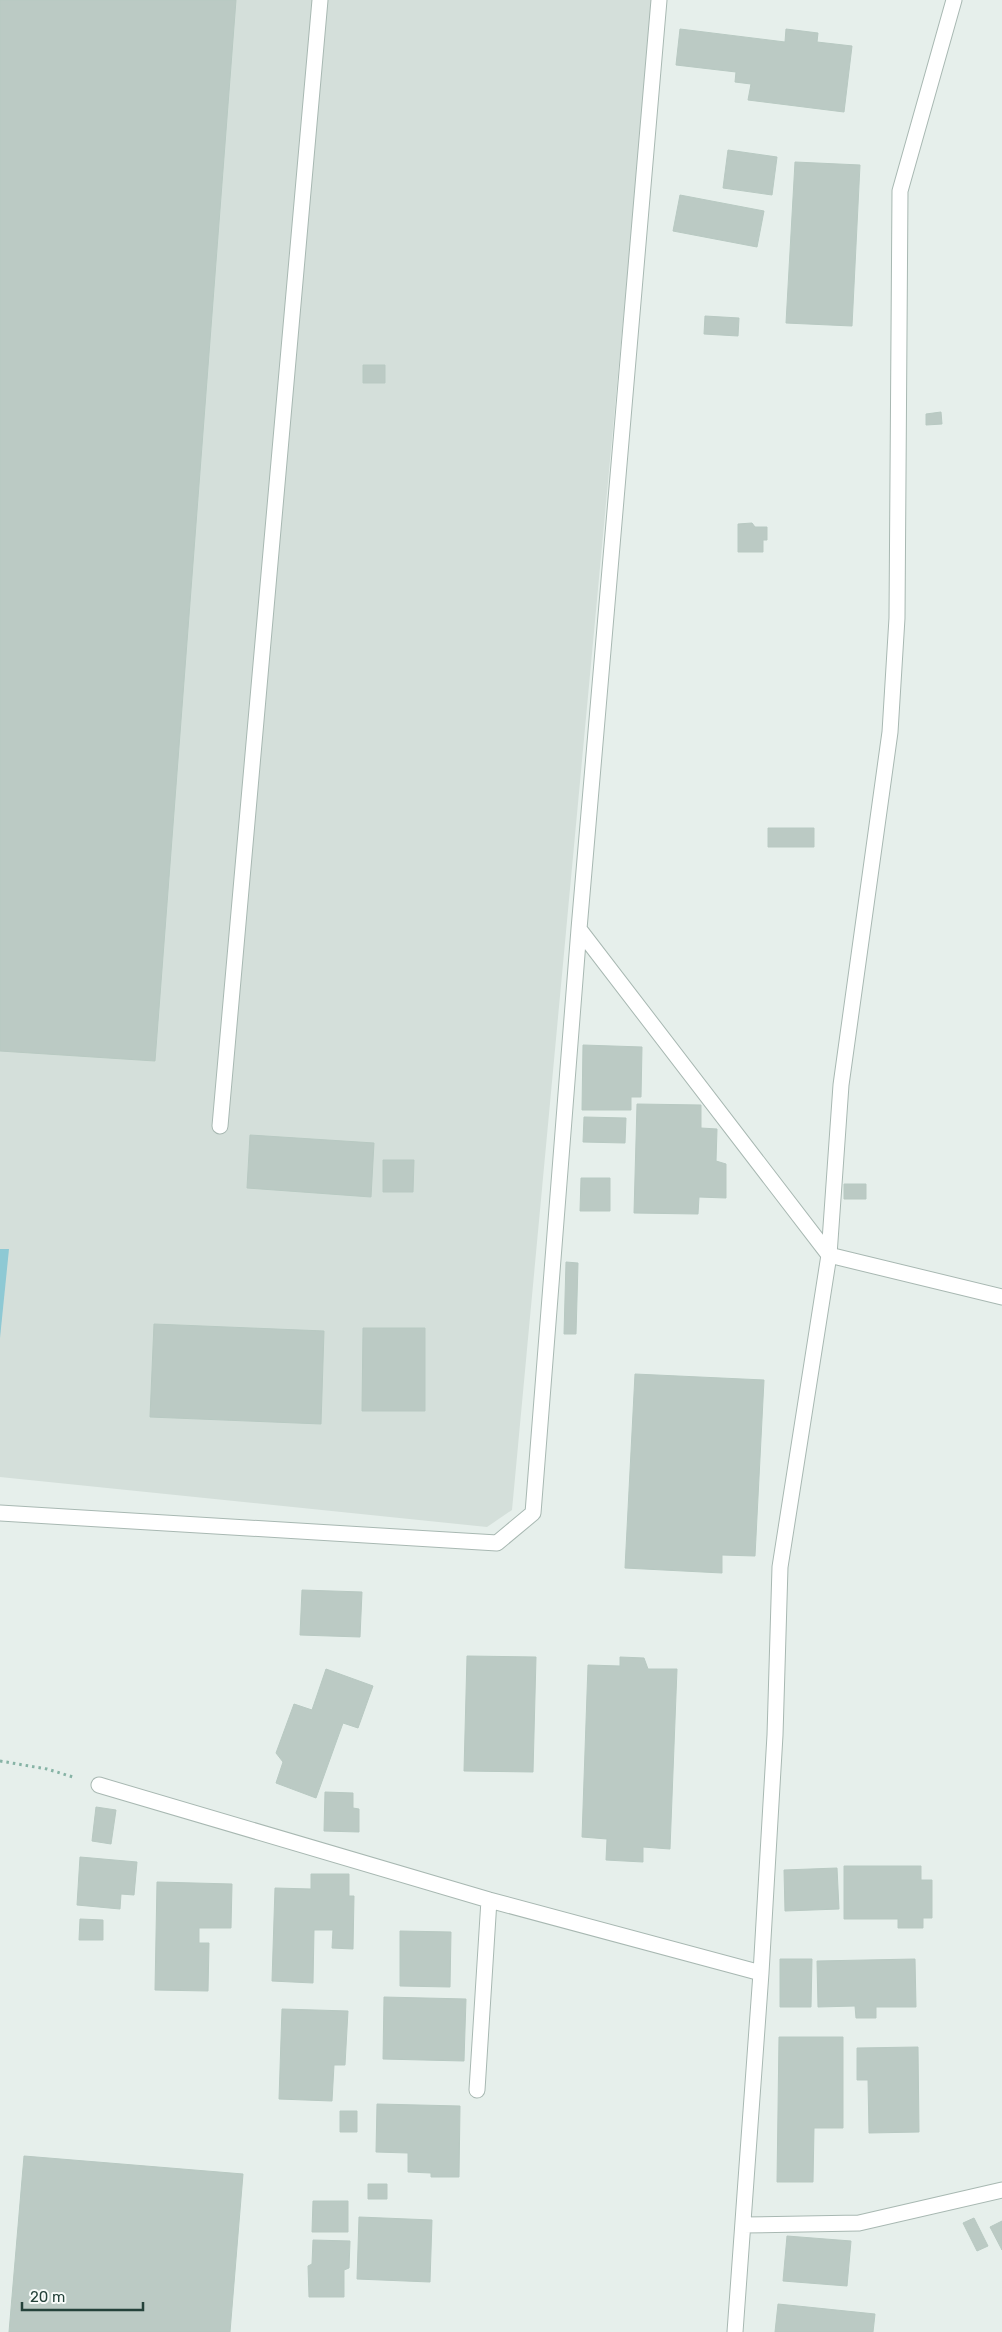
<svg xmlns="http://www.w3.org/2000/svg" width="1002" height="2332" font-family="Rubik,sans-serif">
  <style>
    .built { fill: #d4dfda }
    .water { fill: #8ec9d4 }
    .building { fill: #bbcac4; stroke: #b8c9c2 }
    .lines { fill: none; stroke-linecap: round; stroke-linejoin: round }
    .minor-casing { stroke: #a8b8b2; stroke-width: 17 }
    .path { stroke: #86b3a5; stroke-width: 3; stroke-dasharray: 2.5 4; stroke-linecap: butt }
    .minor { stroke: #fff; stroke-width: 15 }
  </style>
  <rect width="100%" height="100%" fill="#e6efeb"/>
  <path class="built" d="M0,0H653L512,1510L487,1527L0,1477Z"/>
  <path class="water" d="M0,1249H9L0,1338Z"/>
  <path class="building" d="M0,0H236L155,1061L0,1051Z
    M680,29L785,42L786,29L818,33L817,42L852,46L844,112L748,100L751,84L735,82L736,72L676,65Z
    M728,150L777,157L772,195L723,188Z
    M795,162L860,165L852,326L786,323Z
    M680,195L764,211L757,247L673,231Z
    M705,316L739,318L738,336L704,334Z
    M363,365H385V383H363Z
    M941,412L942,424L926,425V414Z
    M752,523L755,527H767V540H763V552H738V524Z
    M768,828H814V847H768Z
    M583,1045L642,1047L641,1097H631V1110H582Z
    M637,1104L701,1105V1128L717,1129L716,1161L726,1164V1198L699,1197L698,1214L634,1213Z
    M584,1117L626,1118L625,1143L583,1142Z
    M250,1135L374,1143L371,1197L247,1188Z
    M383,1160H414L413,1192H383Z
    M581,1178H610V1211H580Z
    M844,1184H866V1199H844Z
    M566,1262L578,1263L576,1334H564Z
    M154,1324L324,1331L321,1424L150,1417Z
    M363,1328H425V1411H362Z
    M635,1374L764,1380L755,1556L722,1555V1573L625,1568Z
    M302,1590L362,1592L360,1637L300,1635Z
    M467,1656L536,1657L533,1772L464,1771Z
    M620,1657L644,1658L648,1669H677L670,1849L643,1847V1862L606,1860L607,1839L582,1837L588,1665L620,1666Z
    M326,1669L373,1686L358,1728L343,1723L316,1798L276,1783L283,1762L276,1753L294,1704L312,1710Z
    M325,1792L353,1793V1808L359,1809V1832L324,1831Z
    M96,1807L116,1810L111,1844L92,1841Z
    M80,1857L137,1862L134,1895L121,1894L120,1909L77,1905Z
    M844,1866H921V1880H932V1918H923V1928H898V1919H844Z
    M837,1868L839,1909L785,1911L784,1870Z
    M311,1874H349V1896H354L353,1949L332,1948L333,1930H314L313,1983L272,1981L275,1888L311,1889Z
    M157,1882L232,1884L231,1928H199V1943H209L208,1991L155,1990Z
    M80,1919L103,1920V1940H79Z
    M400,1931L451,1932L450,1987L400,1986Z
    M780,1959H812L811,2007H780Z
    M915,1959L916,2007H876V2018H856L855,2006L818,2007L817,1961Z
    M384,1997L466,1999L464,2061L383,2059Z
    M282,2009L348,2011L345,2065H334L332,2101L279,2099Z
    M779,2037H843V2128H814L813,2182H777Z
    M918,2047L919,2132L869,2133L868,2080H857V2048Z
    M377,2104L460,2106L459,2177H431V2173L408,2172V2153L376,2152Z
    M340,2111H357V2132H340Z
    M24,2156L243,2174L230,2332H9Z
    M368,2184H387V2199H368Z
    M313,2201H348V2232H312Z
    M359,2217L432,2220L430,2282L357,2279Z
    M974,2218L988,2246L977,2251L963,2223Z
    M1002,2221V2250L990,2227Z
    M787,2236L851,2241L847,2286L783,2281Z
    M313,2240L350,2241L349,2268L344,2270V2297H309L308,2266L312,2264Z
    M778,2304L875,2314L873,2332H775Z"/>
  <g class="lines">
    <g class="minor-casing">
      <path id="minor" d="M579,929L829,1255L1002,1297
        M220,1126L320,0
        M0,1513L497,1543L533,1513L579,929L659,0
        M99,1785L489,1900L761,1973
        M477,2090L489,1900
        M743,2225L859,2223L1002,2190
        M735,2332L761,1973L775,1735L780,1567L829,1255L841,1085L890,732L897,618L900,191L954,0"/>
    </g>
    <path class="path" d="M0,1761L47,1769L73,1777"/>
    <use href="#minor" class="minor"/>
  </g>
  <path d="M22 2302v8h121v-8" fill="none" stroke="#24423a" stroke-width="2.5"/>
  <text x="30" y="2302" font-size="15" fill="#24423a" stroke="#f7fbf9" stroke-width="4" paint-order="stroke">20 m</text>
</svg>
